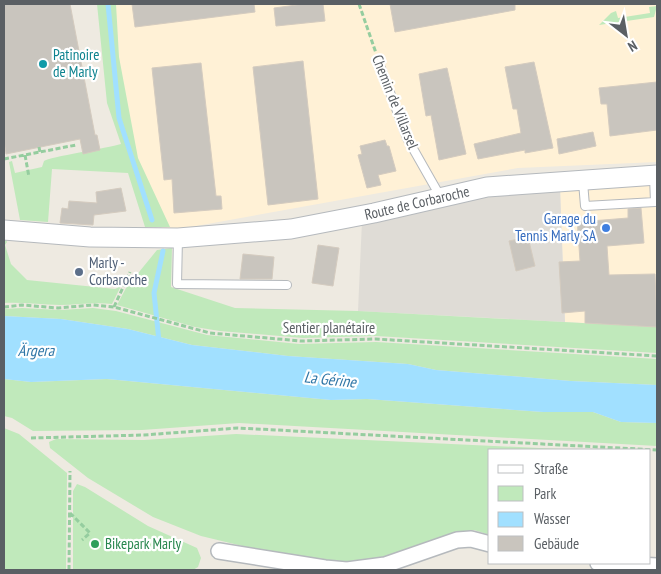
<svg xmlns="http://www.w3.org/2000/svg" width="661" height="574" font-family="'PT Sans Narrow',sans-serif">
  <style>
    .commercial { fill: #fff1d6 }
    .industrial { fill: #dfdcd6 }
    .green { fill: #c0e9bb }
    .water { fill: #a1e0ff }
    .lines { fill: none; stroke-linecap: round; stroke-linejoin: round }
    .stream { stroke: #a1e0ff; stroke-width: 5 }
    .building { fill: #c9c5be; stroke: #d4cbbf }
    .service-casing { stroke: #b5b9bd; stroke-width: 10 }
    .minor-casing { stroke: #b5b9bd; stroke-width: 18 }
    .tertiary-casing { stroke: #b5b9bd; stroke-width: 21 }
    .path { stroke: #95cd9f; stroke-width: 3; stroke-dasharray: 5 2.5; stroke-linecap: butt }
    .service { stroke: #fff; stroke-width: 8 }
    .minor { stroke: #fff; stroke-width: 15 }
    .tertiary { stroke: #fff; stroke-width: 19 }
    .culture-dot { fill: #0f9aa8; stroke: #fff; stroke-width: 2 }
    .shop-dot { fill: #3f7fe0; stroke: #fff; stroke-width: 2 }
    .service-dot { fill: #5c6f8a; stroke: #fff; stroke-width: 2 }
    .leisure-dot { fill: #2e9e5b; stroke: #fff; stroke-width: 2 }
    .labels { text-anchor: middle; stroke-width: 4.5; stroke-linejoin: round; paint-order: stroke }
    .culture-label { font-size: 15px; fill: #0d838f; stroke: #fff; text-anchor: start }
    .street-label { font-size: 15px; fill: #5a5f64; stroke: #fff }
    .shop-label { font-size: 15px; fill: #366cbe; stroke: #fff; text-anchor: end }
    .service-label { font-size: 15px; fill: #4e5e75; stroke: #fff; text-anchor: start }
    .leisure-label { font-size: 15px; fill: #27864d; stroke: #fff; text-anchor: start }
    .water-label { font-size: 16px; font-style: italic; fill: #3177a7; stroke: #fff }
  </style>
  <rect width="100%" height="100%" fill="#eeeae1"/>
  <path class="commercial" d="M113,4H657V162L518,168L163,232L135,154L116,58Z
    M657,185V327L565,322L560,188Z"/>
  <path class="industrial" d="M560,188L565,322L358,311L362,221L445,203Z"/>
  <path class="green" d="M97,4H116L119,57L138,158L170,227H145L128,173L52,169L48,222L20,220L9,162L12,161L15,173L42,167L44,161C49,157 108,148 121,144L107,103Z
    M657,6L654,17L599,25L611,13L616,11L618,18L650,13L649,7Z
    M6,240L7,242L5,245L11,264L27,280L115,289L121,286L112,304C94,302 77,305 60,305C41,305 23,302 4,303V241Z
    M172,248L171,287L235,308L358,311L657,327V353L376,336L303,338L220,331L195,327L117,305L126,288L157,250Z
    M22,308L60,310L93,308L116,311L207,335L299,344L376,342L657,359V385L571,381L436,370L408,364L288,356L192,345L128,329L61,319L4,316V309Z
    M4,379L31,382L107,379L331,400L367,399L543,412H593L621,422L657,423V446L239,423L142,430L33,431L12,418L4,416Z
    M4,428L19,434L67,473L66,570H4Z
    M236,434L583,450H490V535L474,530L383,559L345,564L280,555L201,536L153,517L88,478L50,448L49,442L56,439L144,440Z
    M77,484L85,487L148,526L197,548L201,558L198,567L193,570H73V491Z"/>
  <path class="water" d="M4,316L61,319L128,329L192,345L288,356L408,364L436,370L571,381L657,385V423L621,422L593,412H543L367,399L331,400L107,379L31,382L4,379Z"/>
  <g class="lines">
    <path class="stream" d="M108,4L119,118L152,220
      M159,341L154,293L163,251"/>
  </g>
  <path class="building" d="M4,4H70L95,135H97L100,150L83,154L80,139L6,154L4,140Z
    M132,4H254L255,12L135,27Z
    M304,4H323L325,21L276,26L274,8Z
    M390,4H515V10L395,32Z
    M303,61L318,199L268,205L253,67Z
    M534,62L553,148L525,153V150L478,159L474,144L521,133L517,109H513L505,67Z
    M201,63L216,196H221L222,209L174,213L172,179L164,180L152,68Z
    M447,68L466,154L439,160L431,115L426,116L419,74Z
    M657,82V130L610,136L607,104H601L599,88Z
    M593,132L596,146L559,154L557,139Z
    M385,140L387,146H389L396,171L378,175L381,185L367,188L358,155L362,154L360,146Z
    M121,188L126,211L94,215L93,225L60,223L62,208L68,209L69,201L97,203L96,192Z
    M641,208L644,243L607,246L609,275L655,274L657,327L585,323V311L562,313L559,262L580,261L577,218L591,217V221L628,218V209Z
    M528,237L535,266L516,271L509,241Z
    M318,245L339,248L333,286L312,283Z
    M243,254L274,257L272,279H240Z"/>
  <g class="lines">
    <g class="service-casing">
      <path id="service" d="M379,63L407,138L440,196
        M583,182L585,206L655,202L654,176
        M178,238L177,284L287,285"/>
    </g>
    <g class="minor-casing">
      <path id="minor" d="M219,551L325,568L347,570L385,565L457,540L471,539L490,544
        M598,563L657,566"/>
    </g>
    <g class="tertiary-casing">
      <path id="tertiary" d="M4,230L90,237L178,238L291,229L374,213L487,187L657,175"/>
    </g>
    <path class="path" d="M359,4L376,53
      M39,147L40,152
      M25,155L29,177
      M4,159L76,145
      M4,307L22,305L58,308L93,305L114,307L210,333L301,341L376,339L657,356
      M114,307L130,272
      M31,438L144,435L238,428L657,450
      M70,513L90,533L82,540
      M69,570L70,471"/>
    <use href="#service" class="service"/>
    <use href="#minor" class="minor"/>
    <use href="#tertiary" class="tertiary"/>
  </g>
  <circle class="culture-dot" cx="43" cy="64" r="5"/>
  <circle class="shop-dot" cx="606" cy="228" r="5"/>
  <circle class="service-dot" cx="79" cy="272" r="5"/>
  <circle class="leisure-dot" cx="95" cy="544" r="5"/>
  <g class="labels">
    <g class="culture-label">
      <text x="53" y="60">Patinoire<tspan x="53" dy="17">de Marly</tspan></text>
    </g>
    <g class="street-label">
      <text transform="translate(395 102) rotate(68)" y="5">Chemin de Villarsel</text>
      <text transform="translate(417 203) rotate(-13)" y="5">Route de Corbaroche</text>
      <text x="329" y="333">Sentier planétaire</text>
    </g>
    <g class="shop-label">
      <text x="596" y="224">Garage du<tspan x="596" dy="17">Tennis Marly SA</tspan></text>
    </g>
    <g class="service-label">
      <text x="89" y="268">Marly -<tspan x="89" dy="17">Corbaroche</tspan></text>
    </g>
    <g class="leisure-label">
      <text x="105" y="549">Bikepark Marly</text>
    </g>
    <g class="water-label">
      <text x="36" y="356">Ärgera</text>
      <text transform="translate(330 379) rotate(6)" y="6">La Gérine</text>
    </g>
  </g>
  <rect width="661" height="574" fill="none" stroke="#5a5f64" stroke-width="10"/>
  <rect x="488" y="449" width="162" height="115" fill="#ffffff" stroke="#bdbfc1"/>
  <rect x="498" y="465" width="25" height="8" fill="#ffffff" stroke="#bdbfc1"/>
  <text x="534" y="474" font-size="15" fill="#5a5f64">Straße</text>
  <rect x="498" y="486" width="25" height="15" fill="#c0e9bb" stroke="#bdbfc1"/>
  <text x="534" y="499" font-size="15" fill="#5a5f64">Park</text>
  <rect x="498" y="512" width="25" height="15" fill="#a1e0ff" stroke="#bdbfc1"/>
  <text x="534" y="524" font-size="15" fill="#5a5f64">Wasser</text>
  <rect x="498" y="536" width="25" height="15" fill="#c9c5be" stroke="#bdbfc1"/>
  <text x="534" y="549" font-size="15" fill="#5a5f64">Gebäude</text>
  <g transform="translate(626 35) rotate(149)" stroke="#ffffff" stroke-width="4" paint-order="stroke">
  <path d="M0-4L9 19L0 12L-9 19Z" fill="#5a5f64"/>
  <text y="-8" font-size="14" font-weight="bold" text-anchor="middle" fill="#5a5f64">N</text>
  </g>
</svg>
